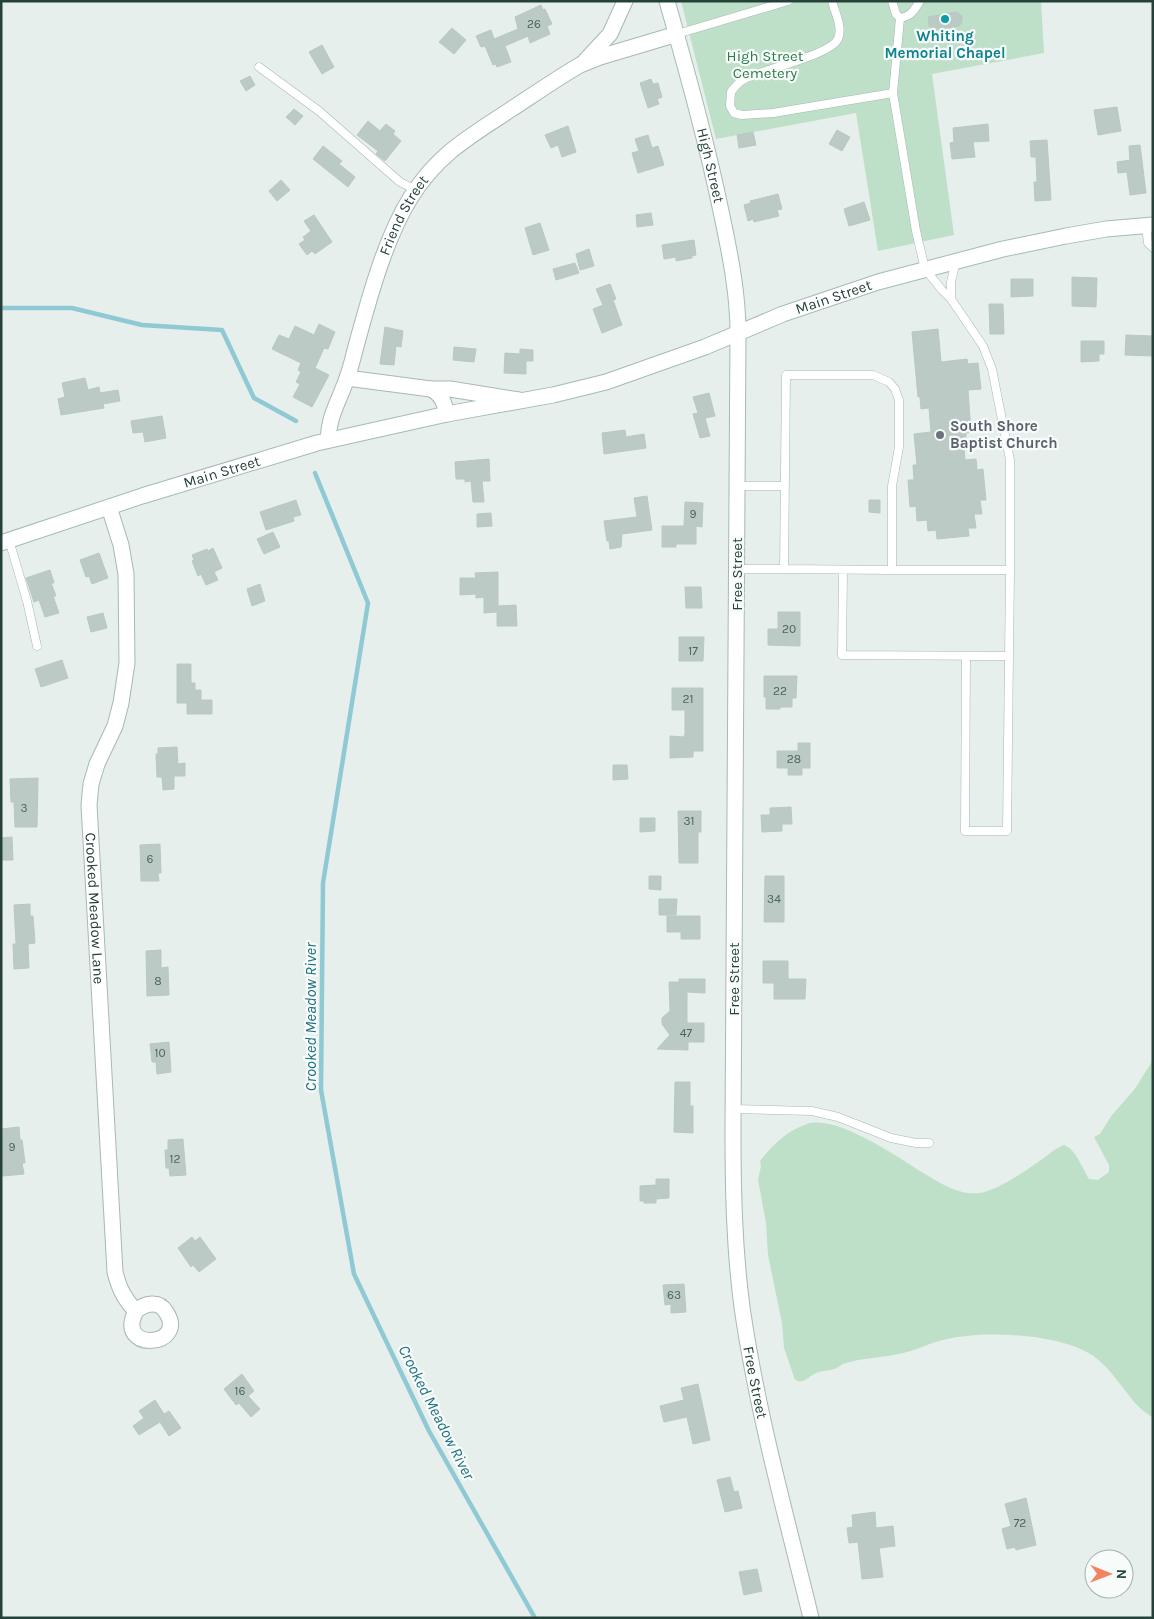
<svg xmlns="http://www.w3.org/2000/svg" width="1154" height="1619" font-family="Karla,sans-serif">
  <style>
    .green { fill: #bfe0c8 }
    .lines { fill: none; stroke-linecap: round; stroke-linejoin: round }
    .stream { stroke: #8ec9d4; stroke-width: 4.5 }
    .building { fill: #bbcac4; stroke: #b8c9c2 }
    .service-casing { stroke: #a8b8b2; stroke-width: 9 }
    .minor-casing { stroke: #a8b8b2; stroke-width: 17 }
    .tertiary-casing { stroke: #a8b8b2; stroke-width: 17 }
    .secondary-casing { stroke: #a4bbb3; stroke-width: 17 }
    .service { stroke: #fff; stroke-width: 8 }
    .minor { stroke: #fff; stroke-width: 15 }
    .tertiary { stroke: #fff; stroke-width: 15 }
    .secondary { stroke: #fff; stroke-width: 15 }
    .culture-dot { fill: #0f9aa8; stroke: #f7fbf9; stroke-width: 2 }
    .worship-dot { fill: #6b7280; stroke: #f7fbf9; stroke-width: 2 }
    .labels { text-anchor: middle; stroke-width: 4.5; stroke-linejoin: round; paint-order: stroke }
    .number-label { font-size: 12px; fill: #4a645c }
    .culture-label { font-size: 15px; font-weight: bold; fill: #0d838f; stroke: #f7fbf9 }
    .park-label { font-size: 15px; fill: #2d7a4b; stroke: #f7fbf9 }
    .street-label { font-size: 15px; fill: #24423a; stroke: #f7fbf9 }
    .worship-label { font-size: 15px; font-weight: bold; fill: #5b616d; stroke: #f7fbf9; text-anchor: start }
    .water-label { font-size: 16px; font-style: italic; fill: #1c6f80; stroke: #f7fbf9 }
  </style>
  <rect width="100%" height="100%" fill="#e6efeb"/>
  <path class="green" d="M681,1H1041L1044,53L932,74L954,235L878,251L856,113L716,139Z
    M1153,1060V1418C1147,1413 1140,1409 1135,1403C1122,1388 1110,1367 1092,1355C1057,1333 982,1330 943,1340C930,1343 919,1349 907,1352C886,1358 863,1357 843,1364C841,1365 839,1367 837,1368C830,1371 821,1370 814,1374C806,1378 805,1384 795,1380L784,1348L782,1323L768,1255L766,1223L758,1180L761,1166L760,1161C772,1145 787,1131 807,1124C839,1114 902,1161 930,1177C945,1186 961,1195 979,1193C995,1192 1032,1167 1045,1157C1052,1152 1056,1148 1064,1145C1076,1149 1082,1168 1089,1179L1098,1180L1109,1172V1165L1094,1137L1100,1134L1112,1115L1134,1090Z"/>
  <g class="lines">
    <path class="stream" d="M1,308H72L142,325L222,330L254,398L296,421
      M315,473L368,603L323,883L321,1090L354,1274L429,1431L535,1618"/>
  </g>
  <path class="building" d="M541,5L543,10L545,9L552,24L547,26L550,34L530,43L528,36L505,46L511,62L497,67L496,64L493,65L485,46L481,47L476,36L491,30L494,39L518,29L515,17Z
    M956,12L962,16V22L959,26L930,30L928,17Z
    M452,28L466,40L454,54L439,42Z
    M322,45L334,67L322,74L309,52Z
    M250,76L255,85L246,91L240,81Z
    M651,79L653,84L658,83L662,97L657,99L659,104L648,108L640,83Z
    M1117,107L1121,131L1098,135L1094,110Z
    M294,109L303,116L295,125L286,117Z
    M368,121L380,131L386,124L395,131L393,134L401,141L385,161L376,154L378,151L357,135Z
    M988,124L989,141L973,142L975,157L952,159L950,143L954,142L953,128Z
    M568,126L576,152L562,157L558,145L551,148L545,135Z
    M837,130L850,137L842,151L829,144Z
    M753,132L756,145L739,148L737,135Z
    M648,135L652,148L658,146L664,165L638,173L632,153L639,151L635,139Z
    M1047,140L1051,200L1035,201L1034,182H1037L1036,157H1031L1030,141Z
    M1140,145L1146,193L1130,195L1127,172L1118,173L1117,162L1130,160L1129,146Z
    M323,146L342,161L339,164L355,177L348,187L313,159Z
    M281,180L290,190L277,201L269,191Z
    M778,194L782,209L777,210L779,216L754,222L753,219L748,221L744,205L751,203L750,201Z
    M864,202L870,220L849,226L844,209Z
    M651,213L653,225L637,227L636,215Z
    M314,215L332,242L315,254L312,251L307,255L299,244L305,240L303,237L311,231L304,221Z
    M540,223L549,250L533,255L525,228Z
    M694,240L696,255L692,256V258L676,261V257L664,259L662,245Z
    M589,249L594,266L580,270L576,254Z
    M575,263L579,273L556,280L553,269Z
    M1072,277L1097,278L1096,307L1072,306Z
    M1011,279H1033V296L1011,297Z
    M610,284L616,299L613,300L622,325L602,333L593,309L603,305L596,289Z
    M989,304H1003L1004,334H990Z
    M319,324L335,332L328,349L324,348L315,368L329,375L312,407L293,397L300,384L296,382L301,372L298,370L301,363L272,349L279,335L289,339L295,326L314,335Z
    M385,327L403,331L401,347L396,346L394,365L380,364Z
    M938,329L941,362L967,359L968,364L978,363L981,389L968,390L971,432L966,433V437H963L965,460L976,459L977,470L983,469L986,500H980L982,514H974L976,528H968L969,536L937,539L936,530L928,531L927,520L917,521L916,506L910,507L908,480H914L913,465H917L914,434L931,432L929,408L921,409L920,397H918L912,332Z
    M1126,335L1152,336L1153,356L1125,355Z
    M1081,341H1104V354H1099V361L1081,362Z
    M454,347L476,349L474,362L453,360Z
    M520,349L533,350V361H526V374L504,373L505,353L520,354Z
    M85,378L88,390L99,387L100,393L118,390L120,401L103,404L104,408L61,415L58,399L65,397L62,383Z
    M709,393L715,416L705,418L710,436L700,438L693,414L698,413L693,397Z
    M162,416L166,438L145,442L143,432L133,433L131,421Z
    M625,430L626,437L644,434L646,448L604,454L602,433Z
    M489,459L490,481H482L484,502H473L471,481L465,482V479H456L455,462Z
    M647,496L652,530L622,534L621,547L610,549L609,541H607L604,521L637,517L634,498Z
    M296,500L301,515L293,517L294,521L266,530L260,512Z
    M869,500H880V513L869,512Z
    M685,502L703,503L702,527L696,526V544H676V547H662V526H684Z
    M491,513L492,526L477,527V514Z
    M273,532L280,547L264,554L257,539Z
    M213,548L222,568L214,572L218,580L206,585L201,574L198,576L192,561L194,560L192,555L207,549L208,551Z
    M99,553L108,578L92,584L89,576L86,577L80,560Z
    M50,570L54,583H51L56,596H53L59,613L45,617L39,600L34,602L26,578Z
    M498,572V606L516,605L517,626H497V612L484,613V597L476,598V594L460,595V578H476L475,573Z
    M260,584L265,601L252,606L247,589Z
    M685,587H701L702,608H686Z
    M778,612H800V646L768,645V629H778Z
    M103,613L107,628L91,632L87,617Z
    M679,637H704L703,661H679Z
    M62,660L68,678L41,687L35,669Z
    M177,664H191V683H195V690H201V700H212V714H187V703H177Z
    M764,676H797L796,698H792V707H780V709H766V697H764Z
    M672,688H703V751H693V757L670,758V736L684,737L685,734V710H672Z
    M798,743H810V768H802V775H788V768H777V751H798Z
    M177,747L178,764L185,763V776H174V789L163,790L162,777H157L156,754H158V748Z
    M613,765H627L628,779L613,780Z
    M38,778L37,827H15L14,802H11L10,779Z
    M791,807L792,824H782V831L762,832L761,815H770V808Z
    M678,811H701V832H698V863H679Z
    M640,818H655V831L640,832Z
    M12,837L13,860H1V838Z
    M160,844L161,873H158L159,881H141L140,845Z
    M649,876H661V890L649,889Z
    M765,876H784V922H764Z
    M659,899H677L676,915H659Z
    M30,904V916H33L35,943L28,944L29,968L14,969L13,944H16L14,905Z
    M667,916H700V939H681V932H667Z
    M161,950V968L168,967L169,995L147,996L146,951Z
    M763,961H788V979H806L805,999H774V983H763Z
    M679,979H705V993L687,992V1023H704V1042H688V1050L657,1049L670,1035L662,1024V1018L670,1011L669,982H679Z
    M169,1042L171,1072L157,1074L156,1062H152L150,1044Z
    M675,1082H690V1106H693V1133L674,1132Z
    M19,1127L20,1140H22L25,1163H22L24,1174L3,1176L1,1164V1129Z
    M183,1139L186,1175L170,1176L169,1168H166L165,1150H168V1140Z
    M656,1179H669V1198L656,1199V1203H644V1201H640V1186L656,1185Z
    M192,1237L195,1241L200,1237L216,1259L199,1272L193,1265L191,1267L178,1248Z
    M684,1284L686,1312L671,1313V1304L665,1305L663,1285Z
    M242,1374L254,1391L248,1396L260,1409L251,1417L239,1403L236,1405L224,1389Z
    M698,1384L710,1440L693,1444L687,1417L664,1422L660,1406L684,1400L681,1388Z
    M155,1400L164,1414L169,1411L181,1428L169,1436L160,1422L139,1435L133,1426L144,1418L139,1411Z
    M730,1477L734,1492L738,1491L742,1508L725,1512L717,1480Z
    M1026,1498L1036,1545L1016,1550L1015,1547L1007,1549L1002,1529L1011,1526L1005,1504Z
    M875,1512L876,1528L893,1526L895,1546L879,1548L883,1577L862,1579L858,1542L849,1543L847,1528L853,1527L852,1515Z
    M757,1569L762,1591L744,1595L739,1572Z"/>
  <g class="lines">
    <g class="service-casing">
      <path id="service" d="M832,1C835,13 843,27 838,39C830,56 760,69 741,81C737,84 734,88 731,92L730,106L734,113L742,115L773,113L893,93
        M892,1L896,14L900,18C911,17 915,9 920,1
        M900,18L893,93L916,231L925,269L942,290L951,299V282L956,261
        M677,34L788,1
        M259,67L319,111L400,182L416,190
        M1146,226L1148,243L1153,248
        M738,486H785
        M9,540L27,601L37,646
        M737,569H784
        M843,570L842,655L1009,656L1010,570
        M892,570L784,569L786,375H873L889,382L895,389L899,400V447L892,486V570H1010V460L992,369L983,346L951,299
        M966,656L965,831H1007L1009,656
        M733,1109L812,1111L838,1117L891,1138L916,1143H929"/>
    </g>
    <g class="minor-casing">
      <g id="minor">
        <path d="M585,61L610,34L625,1"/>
        <path d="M347,378L431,389H450L519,400"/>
        <path d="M431,389C442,395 444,402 447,414"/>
        <path id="s1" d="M328,440C329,417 336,407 344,386C349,375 352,362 355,350C368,302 385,238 411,197C438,154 469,137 510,110C533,95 556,79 580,65L600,57L677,34"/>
        <path id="s2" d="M109,507L121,545L126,574L127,663L121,703L115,726L97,764L91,784L89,805L115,1272C119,1288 124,1299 136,1311C145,1303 159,1300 166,1312C189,1347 114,1353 136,1311"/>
      </g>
    </g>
    <g class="tertiary-casing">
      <g id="tertiary">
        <path id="s3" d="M738,333L733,1129C733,1188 734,1247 742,1307C757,1412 786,1515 811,1618"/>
      </g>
    </g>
    <g class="secondary-casing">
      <g id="secondary">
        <path id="s4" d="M667,1C687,72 707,143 722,216C730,254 738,293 738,333"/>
        <path id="s5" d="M1,543L142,496L317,443L447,414L553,395L606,382L705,347L783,314L878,282L1003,249L1066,236L1106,229L1153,225"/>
      </g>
    </g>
    <use href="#service" class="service"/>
    <use href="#minor" class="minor"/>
    <use href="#tertiary" class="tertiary"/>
    <use href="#secondary" class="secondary"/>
  </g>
  <circle class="culture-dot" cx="945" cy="19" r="5"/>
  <circle class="worship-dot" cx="940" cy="435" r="5"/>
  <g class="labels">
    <g class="number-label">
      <text x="534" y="28">26</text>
      <text x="693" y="518">9</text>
      <text x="789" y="633">20</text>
      <text x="693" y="655">17</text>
      <text x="780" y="695">22</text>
      <text x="688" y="703">21</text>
      <text x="794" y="763">28</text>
      <text x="24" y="812">3</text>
      <text x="689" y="825">31</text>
      <text x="150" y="863">6</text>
      <text x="774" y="903">34</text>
      <text x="158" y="985">8</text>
      <text x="686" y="1037">47</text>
      <text x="160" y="1057">10</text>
      <text x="12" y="1151">9</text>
      <text x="175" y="1163">12</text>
      <text x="674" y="1299">63</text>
      <text x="240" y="1395">16</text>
      <text x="1020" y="1527">72</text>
    </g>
    <g class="culture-label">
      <text x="945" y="41">Whiting<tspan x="945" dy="17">Memorial Chapel</tspan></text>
    </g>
    <g class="park-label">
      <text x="765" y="61">High Street<tspan x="765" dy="17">Cemetery</tspan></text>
    </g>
    <g class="street-label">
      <text dy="5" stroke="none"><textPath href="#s4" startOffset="170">High Street</textPath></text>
      <text dy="5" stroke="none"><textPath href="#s1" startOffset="238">Friend Street</textPath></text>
      <text dy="5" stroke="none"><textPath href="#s5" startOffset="870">Main Street</textPath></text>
      <text dy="5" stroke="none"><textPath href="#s5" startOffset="232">Main Street</textPath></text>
      <text transform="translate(737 574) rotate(-90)" y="5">Free Street</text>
      <text dy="5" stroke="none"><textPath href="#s2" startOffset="410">Crooked Meadow Lane</textPath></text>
      <text transform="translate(734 979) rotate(-90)" y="5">Free Street</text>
      <text dy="5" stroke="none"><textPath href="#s3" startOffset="1051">Free Street</textPath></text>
    </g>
    <g class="worship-label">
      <text x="950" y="431">South Shore<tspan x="950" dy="17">Baptist Church</tspan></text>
    </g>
    <g class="water-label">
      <text transform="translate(310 1017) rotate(-90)" y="6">Crooked Meadow River</text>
      <text transform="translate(437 1412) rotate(63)" y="6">Crooked Meadow River</text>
    </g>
  </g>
  <rect width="1154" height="1619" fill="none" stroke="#24423a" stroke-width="5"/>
  <g transform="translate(1109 1574) rotate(91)"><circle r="24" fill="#f7fbf9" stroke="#a3b1ad"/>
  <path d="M0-4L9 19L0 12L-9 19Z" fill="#f4845f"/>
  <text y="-8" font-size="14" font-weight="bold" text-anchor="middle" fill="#24423a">N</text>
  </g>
</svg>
